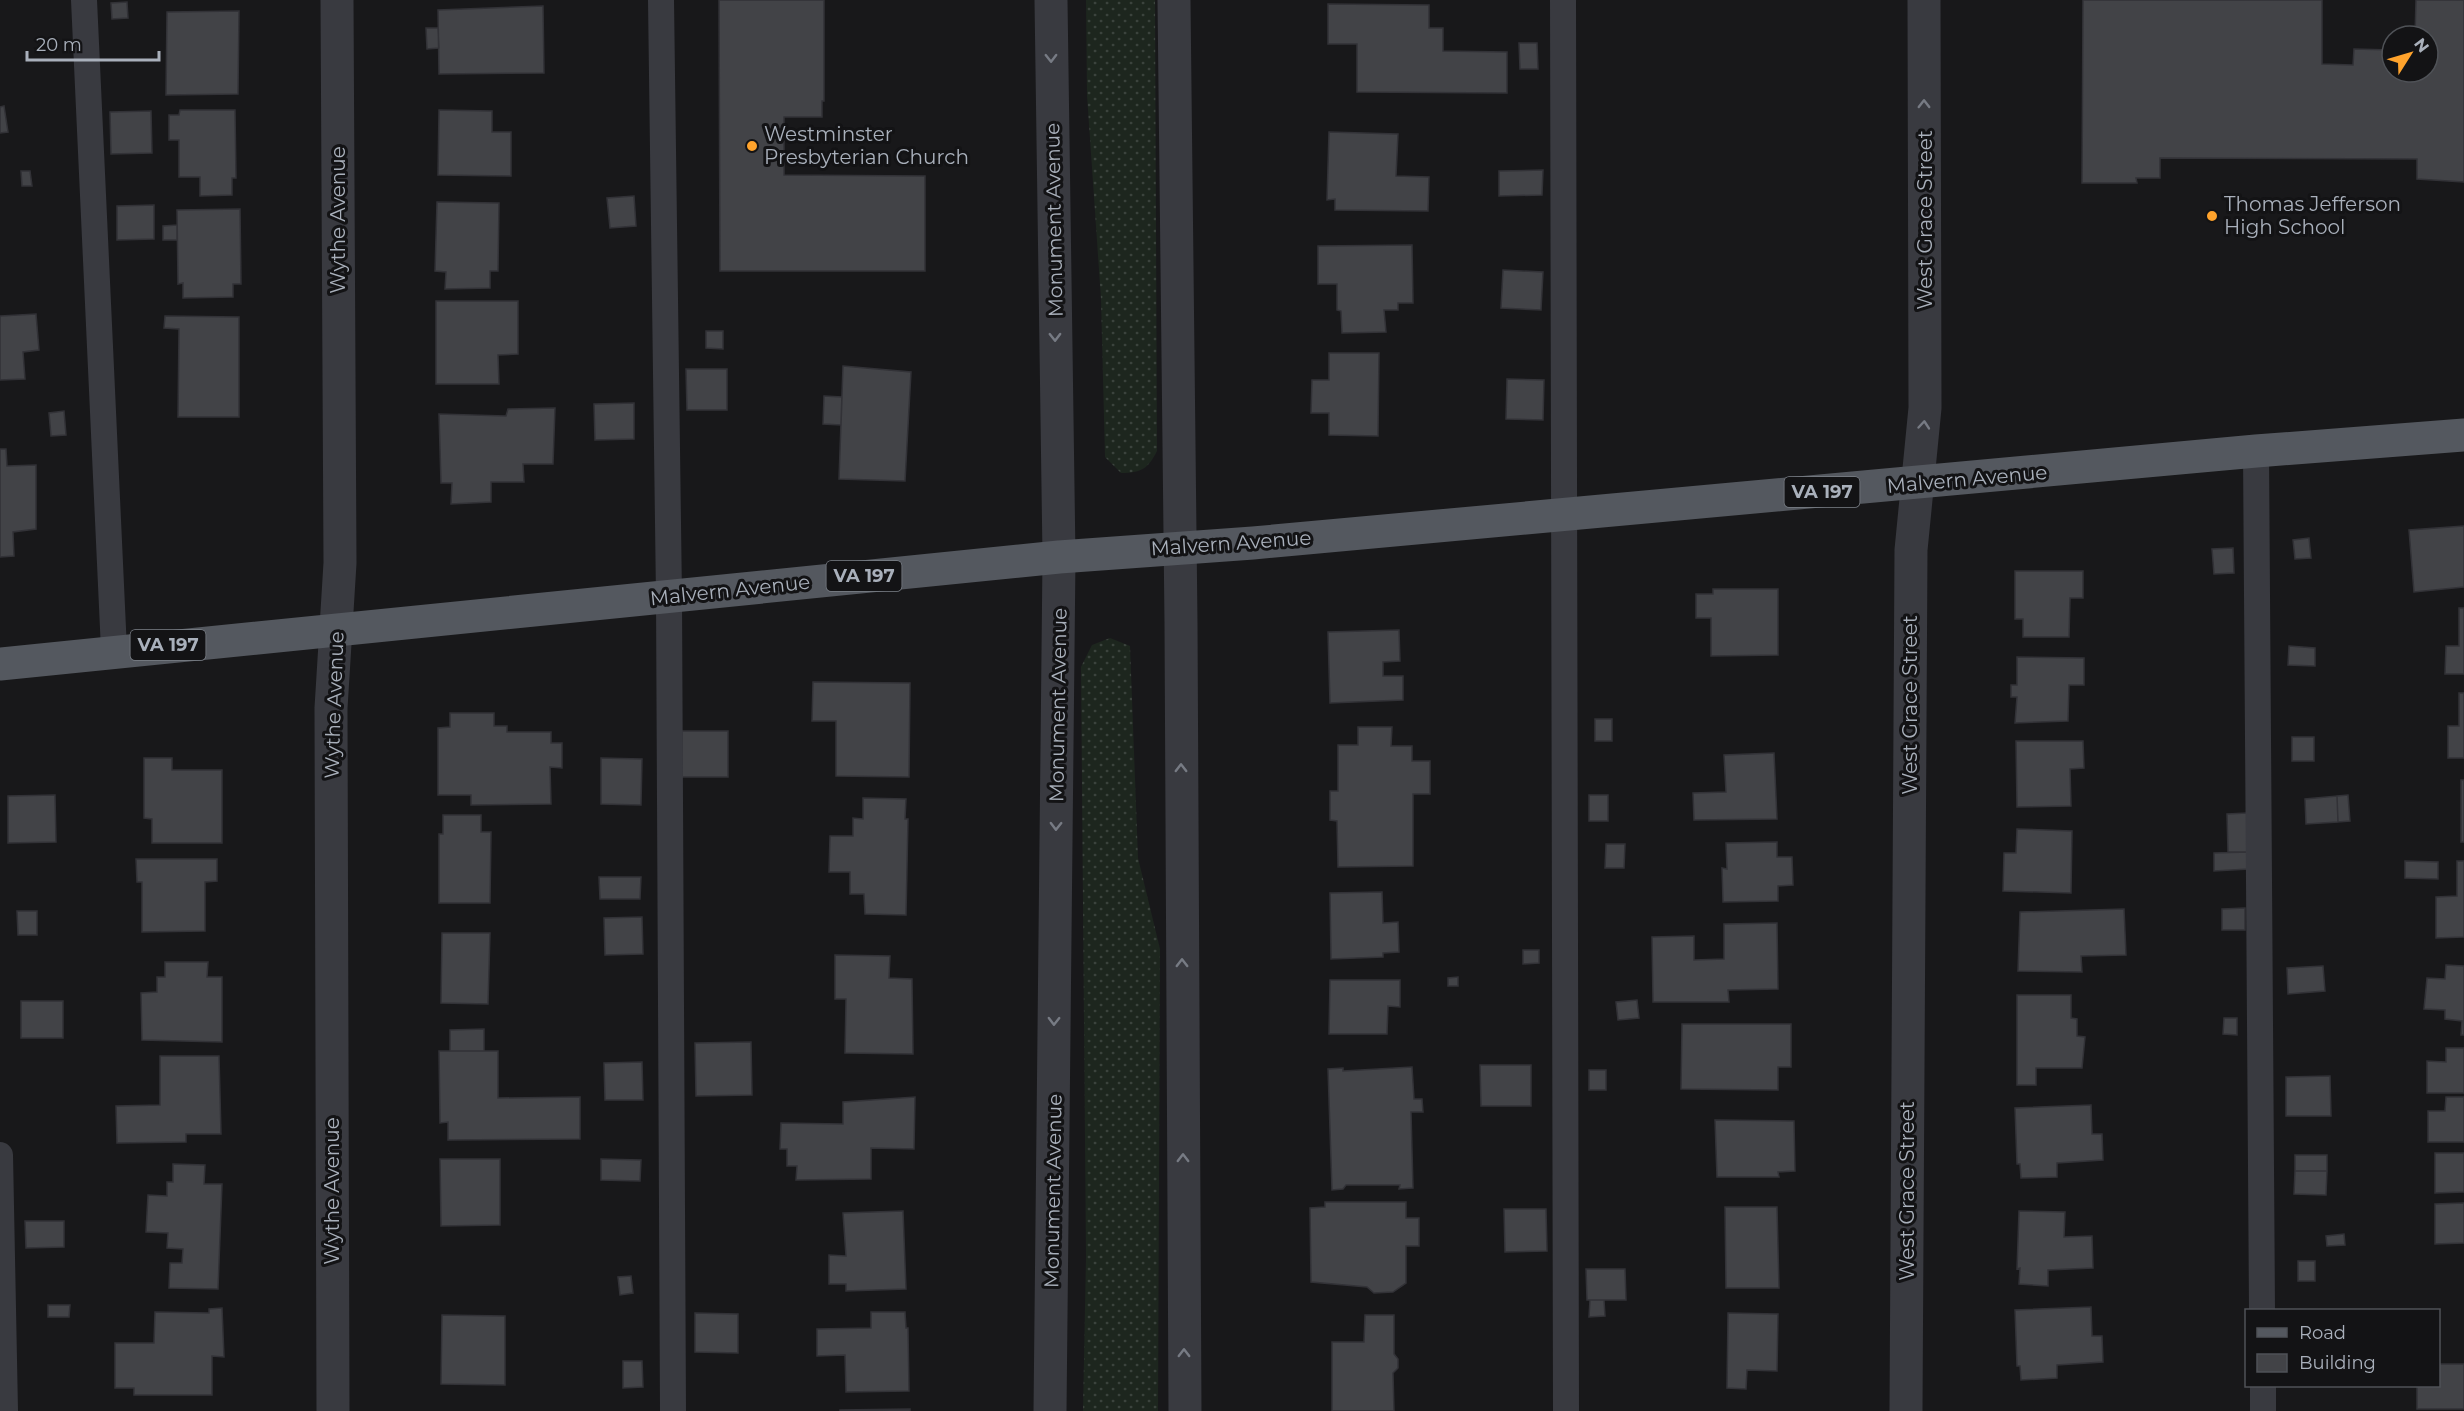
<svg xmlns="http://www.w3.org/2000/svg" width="2464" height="1411" font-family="Montserrat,sans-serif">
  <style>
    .grass { fill: url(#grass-dots) }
    .building { fill: #424347; stroke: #323237; stroke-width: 1.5 }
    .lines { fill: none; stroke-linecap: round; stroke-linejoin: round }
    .service { stroke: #393a40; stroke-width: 26 }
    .minor { stroke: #393a40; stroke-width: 33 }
    .tertiary { stroke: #393a40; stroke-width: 33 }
    .primary { stroke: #54585f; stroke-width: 33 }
    .oneway { stroke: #777b84 }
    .poi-dot { fill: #ffa32c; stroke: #131315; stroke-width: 2 }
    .labels { text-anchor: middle; stroke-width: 6; stroke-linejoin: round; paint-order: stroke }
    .shield { fill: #131315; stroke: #7c8189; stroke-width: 1.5 }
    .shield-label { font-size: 18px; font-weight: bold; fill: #a9b0bb }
    .poi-label { font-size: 20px; fill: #a9b0bb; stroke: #131315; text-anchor: start }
    .street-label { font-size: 20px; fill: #a9b0bb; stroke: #131315 }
  </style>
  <defs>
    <pattern id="grass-dots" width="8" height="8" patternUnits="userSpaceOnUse" patternTransform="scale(1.5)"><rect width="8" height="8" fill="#1d261e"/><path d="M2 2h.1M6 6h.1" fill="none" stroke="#3b433d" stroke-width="1.8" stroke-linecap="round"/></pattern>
  </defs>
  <rect width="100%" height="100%" fill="#18181a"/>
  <path class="grass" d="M1086,0H1155L1157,451C1148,469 1141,473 1121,473L1105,457L1101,299L1087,95Z
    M1110,638L1130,646L1138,858L1160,949L1158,1411H1083L1086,1257L1081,667L1092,645Z"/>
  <path class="building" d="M719,0H824V101H822V117H784V175L925,176V271H720Z
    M2083,0H2322V64L2353,65L2354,49L2392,50V72H2428V36H2415L2416,0H2464V182L2417,179V159L2160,158V178H2136L2137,183H2082Z
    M127,2L128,18L112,19L111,3Z
    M1328,4L1429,5V28H1443V51L1507,52V93L1357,92V44H1328Z
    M543,6L544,73L439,74L438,10Z
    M239,11L238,94L166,95L167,12Z
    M426,28H438L439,48L427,49Z
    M1519,43H1537L1538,69H1520Z
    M4,106L8,132L0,133V107Z
    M180,110H235L236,178H232V195L200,196V177H179V140H169V115H179Z
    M439,110L492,111V132H511V176L438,175Z
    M151,111L152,153L111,154L110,112Z
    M1329,132L1398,134L1396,176L1429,177L1428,211L1335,210V199L1327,200Z
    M1543,170L1542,195L1499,196V171Z
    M21,171H30L32,186H22Z
    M634,196L636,226L610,228L607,198Z
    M437,202L499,203L498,271H490V288L445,289L446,272L435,271Z
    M154,205V239L117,240V206Z
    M240,209L241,284H233V297L183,298V283L178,284L177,210Z
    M177,225V240H163V226Z
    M1412,245L1413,303H1398V310H1384L1386,332L1342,333L1341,311L1337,310V284H1318V246Z
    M1503,270L1543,272L1541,310L1501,308Z
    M436,301H518V354L498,355L499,384H436Z
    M36,314L39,350L23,352L25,379L0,380V316Z
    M165,316L239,317V417H178L179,329L164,328Z
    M706,331H723V349L706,348Z
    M1329,353H1379L1378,436L1329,435V413H1311L1312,380H1329Z
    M843,366L911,372L905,481L839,479Z
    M686,369H727V410H687Z
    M1507,379L1544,380L1543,420L1506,419Z
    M824,396L842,397L841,425L823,424Z
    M634,403V439L595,440L594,404Z
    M555,408L553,464H523L524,482H491V502L451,504L452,483H441L439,414L506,416L508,409Z
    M64,411L66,435L51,436L49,413Z
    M0,449H6L7,466L36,465V529L13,532L14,556L0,557Z
    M2464,526V587L2414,592L2409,530Z
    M2309,538L2311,558L2295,559L2293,540Z
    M2233,548L2234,573L2214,574L2212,549Z
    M2015,571H2083V598H2070L2069,637H2023V619H2015Z
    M1713,589H1778V655L1711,656V618H1696V594H1713Z
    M2459,608H2464V674H2445L2446,646H2459Z
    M1399,630L1400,661L1383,662V676H1403V700L1330,703L1328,632Z
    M2289,646L2315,648V666L2288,665Z
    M2017,657L2084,658V685H2069L2068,721L2015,723L2017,697H2011V685H2017Z
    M813,682L910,683L909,777L836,776V721H812Z
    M2459,693H2464V758H2448V726H2459Z
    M450,713H494V726H507V732H551V743H562V768L550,767L551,804L471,805V795H438V728L450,727Z
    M1595,719H1612V741H1595Z
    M1358,727H1392L1391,746H1412V761H1430V794H1413V866L1338,867L1337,821L1330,820V791H1338V745H1358Z
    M682,731H728V777H682Z
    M2292,737H2314V761H2292Z
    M2016,741H2083L2084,768L2070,769L2071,806L2017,807Z
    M1774,753L1777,819L1694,820L1693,793L1726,792L1724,755Z
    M144,758H172V770H222V843H152V819L144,818Z
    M601,758L642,759L641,805L601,804Z
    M2461,780H2464V842H2461Z
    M55,795L56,842L8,843V796Z
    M1589,795H1608V821H1589Z
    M2348,795L2350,821L2338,822L2337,796Z
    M2337,796L2338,822L2306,824L2305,799Z
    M863,798L906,799L905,819H908L906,915L865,914L864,894H850V872H829L830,836H853V818L863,819Z
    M2247,813L2248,852H2228L2227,814Z
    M443,815H481V832H491L490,903H439V834H443Z
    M2017,829L2072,831L2071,893L2003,891L2004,853H2016Z
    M1777,842V857H1792L1793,885L1778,886V901L1723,902L1722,868L1727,869L1726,843Z
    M1606,844H1625L1624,868H1605Z
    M2248,852L2249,869L2214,871V853Z
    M136,859H217V881L205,882V931L142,932V882H137Z
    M2405,861L2438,862V879L2405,878Z
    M2457,861H2464V937L2436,938V897L2457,896Z
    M599,877H641L640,899H600Z
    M1382,892L1383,923L1398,922L1399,952L1383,953V957L1331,959L1330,893Z
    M2245,908V930H2222V909Z
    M2124,909L2126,955L2081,956L2082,972L2018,971L2020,912Z
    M17,911H37V935H18Z
    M642,917L643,954L605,955L604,918Z
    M1777,923L1778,989L1728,990L1729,1002H1653L1652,937L1694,936V960L1724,959V924Z
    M442,933H490L488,1004L441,1003Z
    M1523,950H1539V963L1523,964Z
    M835,955L890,956L889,978L912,979L913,1054L845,1053L846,999H835Z
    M165,962H208L207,977H222V1042L142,1040L141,993L157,992V977H165Z
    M2446,965L2464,966V1035H2461L2462,1021L2445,1019V1010L2424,1009L2427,978L2445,979Z
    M2323,966L2325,991L2288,994L2287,968Z
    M1458,977V986H1448V978Z
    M1330,980H1400V1007L1388,1006L1387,1034H1329Z
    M2017,995H2071V1018L2077,1019V1036L2085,1037L2082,1068H2036V1085H2017Z
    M1637,1000L1639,1018L1618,1020L1616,1002Z
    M21,1001H63V1038H21Z
    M2224,1018H2237V1035L2223,1034Z
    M1682,1024H1791V1067H1778V1090L1681,1089Z
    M484,1029V1051H450V1030Z
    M751,1042L752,1095L696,1096L695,1043Z
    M2446,1048H2464V1093H2427V1061L2446,1062Z
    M439,1051H498V1098L580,1097V1139L448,1140V1122L440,1123Z
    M160,1056H219L221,1134H186V1142L117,1143L116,1106L160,1105Z
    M642,1062L643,1100H605L604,1063Z
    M1480,1065H1531V1106H1481Z
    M1412,1067L1414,1099H1422L1423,1112H1411L1413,1188L1399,1189L1400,1185H1346L1343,1189L1332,1190L1328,1069L1343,1068V1071Z
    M1589,1070H1606V1090H1589Z
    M2330,1076L2331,1116H2286V1077Z
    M915,1097L914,1149L871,1148V1179L796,1180L797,1166H787V1149H780L781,1123L843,1124V1102Z
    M2446,1097H2464V1142H2428V1111H2445Z
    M2091,1105L2092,1134H2102L2103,1160L2057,1163V1177L2021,1178L2020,1164H2017L2015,1108Z
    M1715,1120L1794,1121L1795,1171L1778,1172L1779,1177H1717Z
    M2435,1153H2464V1192L2435,1193Z
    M2295,1155H2327V1171H2295Z
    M440,1159H500V1225L441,1226Z
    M601,1159L641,1160L640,1181L601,1180Z
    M173,1164L205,1165L204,1184H222L218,1289L169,1288L170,1263H182L183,1249L167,1248L168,1233L146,1232L148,1195L167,1196V1182H173Z
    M2295,1171H2327L2326,1195L2294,1194Z
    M1325,1202H1406V1218H1419V1246H1406V1283L1393,1292L1374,1293L1367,1287L1311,1282L1310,1208L1325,1207Z
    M2464,1203V1243L2435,1244V1204Z
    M1725,1207H1777L1779,1288H1726Z
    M1504,1209H1546L1547,1251L1505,1252Z
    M903,1211L906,1289L846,1291V1284H829V1255L846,1256L843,1213Z
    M2019,1211L2065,1212L2064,1237L2092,1236L2093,1268L2048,1270V1286L2019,1284L2020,1268L2017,1269Z
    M25,1221H64V1247L26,1248Z
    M2344,1234L2345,1245L2327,1246L2326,1236Z
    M2298,1261H2315V1281H2298Z
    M1586,1269H1625L1626,1300H1587Z
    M631,1276L633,1293L620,1295L618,1277Z
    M1590,1300H1604L1605,1316L1589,1317Z
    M48,1305H70L69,1317H48Z
    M2091,1307L2092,1336H2102L2103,1362L2057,1365V1378L2021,1380L2020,1366H2017L2015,1310Z
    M222,1308L224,1357L212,1356V1395H134V1388H115V1343H154L155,1312L209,1313V1309Z
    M871,1312H905L906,1328H908L909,1391L846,1392L845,1355L817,1356V1329L871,1328Z
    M695,1313L738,1314V1353L695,1352Z
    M1728,1313L1778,1314L1777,1371L1747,1370L1746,1389L1727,1388Z
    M442,1315L505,1316V1385L441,1384Z
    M1365,1315H1394V1354L1398,1359V1368L1393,1373L1394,1411H1332V1342H1364Z
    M623,1361H642L643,1387L623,1388Z
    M2438,1364H2464V1409H2417V1386H2438Z
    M910,1409V1411H840V1410Z"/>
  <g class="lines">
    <path class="service" d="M84,0L114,650
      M661,0L669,597L673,1411
      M1563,0L1566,1411
      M2256,451L2262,1310
      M0,1155L5,1411
      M2263,1386V1411"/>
    <path class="minor" d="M333,1411L331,708L340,563L337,0
      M1906,1411L1911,550L1925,408L1924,0"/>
    <path class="tertiary" d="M1174,0L1181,623L1185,1411
      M1050,1411L1059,557L1051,0"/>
    <path class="primary" d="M0,664L1059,557L1253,543L2256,451L2464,435"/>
  </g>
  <defs><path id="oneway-chevron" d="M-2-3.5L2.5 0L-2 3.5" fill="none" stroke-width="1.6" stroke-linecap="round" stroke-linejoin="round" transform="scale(1.5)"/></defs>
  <g class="oneway">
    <use href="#oneway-chevron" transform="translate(1051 58) rotate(89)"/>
    <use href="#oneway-chevron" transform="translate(1924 104) rotate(-90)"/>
    <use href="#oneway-chevron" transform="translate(1055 337) rotate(89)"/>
    <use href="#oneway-chevron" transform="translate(1924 425) rotate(-85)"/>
    <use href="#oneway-chevron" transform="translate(1181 768) rotate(-90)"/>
    <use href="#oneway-chevron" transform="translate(1056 826) rotate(91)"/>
    <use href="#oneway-chevron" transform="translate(1182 963) rotate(-90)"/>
    <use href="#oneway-chevron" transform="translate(1054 1021) rotate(91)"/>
    <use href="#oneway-chevron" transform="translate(1183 1158) rotate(-90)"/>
    <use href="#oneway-chevron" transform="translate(1184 1353) rotate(-90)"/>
  </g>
  <g class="poi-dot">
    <circle cx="752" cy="146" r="6"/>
    <circle cx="2212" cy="216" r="6"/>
  </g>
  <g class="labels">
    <g class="shield">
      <rect x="1784.5" y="477" width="75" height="30" rx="4.5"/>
      <rect x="826.5" y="561" width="75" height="30" rx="4.5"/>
      <rect x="130.5" y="630" width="75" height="30" rx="4.5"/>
    </g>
    <g class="shield-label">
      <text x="1822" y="498">VA 197</text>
      <text x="864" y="582">VA 197</text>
      <text x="168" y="651">VA 197</text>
    </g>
    <g class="poi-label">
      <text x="764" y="141">Westminster<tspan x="764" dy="23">Presbyterian Church</tspan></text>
      <text x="2224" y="211">Thomas Jefferson<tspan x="2224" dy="23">High School</tspan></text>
    </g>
    <g class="street-label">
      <text transform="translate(338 220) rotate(-90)" y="7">Wythe Avenue</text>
      <text transform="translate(1054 220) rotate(-91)" y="7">Monument Avenue</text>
      <text transform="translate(1925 220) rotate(-90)" y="7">West Grace Street</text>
      <text transform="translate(1967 479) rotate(-5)" y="7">Malvern Avenue</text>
      <text transform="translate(1231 543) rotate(-4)" y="7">Malvern Avenue</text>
      <text transform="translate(730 590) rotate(-6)" y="7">Malvern Avenue</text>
      <text transform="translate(334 705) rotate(-88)" y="7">Wythe Avenue</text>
      <text transform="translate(1058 705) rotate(-89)" y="7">Monument Avenue</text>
      <text transform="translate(1910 705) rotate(-90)" y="7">West Grace Street</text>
      <text transform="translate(332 1191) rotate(-90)" y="7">Wythe Avenue</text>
      <text transform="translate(1053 1191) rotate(-89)" y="7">Monument Avenue</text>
      <text transform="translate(1907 1191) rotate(-90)" y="7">West Grace Street</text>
    </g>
  </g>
  <rect x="2245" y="1309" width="195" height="78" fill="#131315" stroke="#4f5257" stroke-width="1.5"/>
  <rect x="2257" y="1328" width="30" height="9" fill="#54585f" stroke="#4f5257" stroke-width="1.5"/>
  <text x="2299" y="1339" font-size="18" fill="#a9b0bb">Road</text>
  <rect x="2257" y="1354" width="30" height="18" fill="#424347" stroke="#4f5257" stroke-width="1.5"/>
  <text x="2299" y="1369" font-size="18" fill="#a9b0bb">Building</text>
  <g transform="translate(2410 54) rotate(53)"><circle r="28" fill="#131315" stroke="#4f5257" stroke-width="1.5"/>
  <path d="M0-4.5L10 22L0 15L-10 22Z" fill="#ffa32c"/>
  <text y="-9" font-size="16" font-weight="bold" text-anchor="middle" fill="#a9b0bb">N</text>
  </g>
  <path d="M27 51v9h132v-9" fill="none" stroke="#a9b0bb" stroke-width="3"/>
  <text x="36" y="51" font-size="18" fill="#a9b0bb" stroke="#131315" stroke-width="4.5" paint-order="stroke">20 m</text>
</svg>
